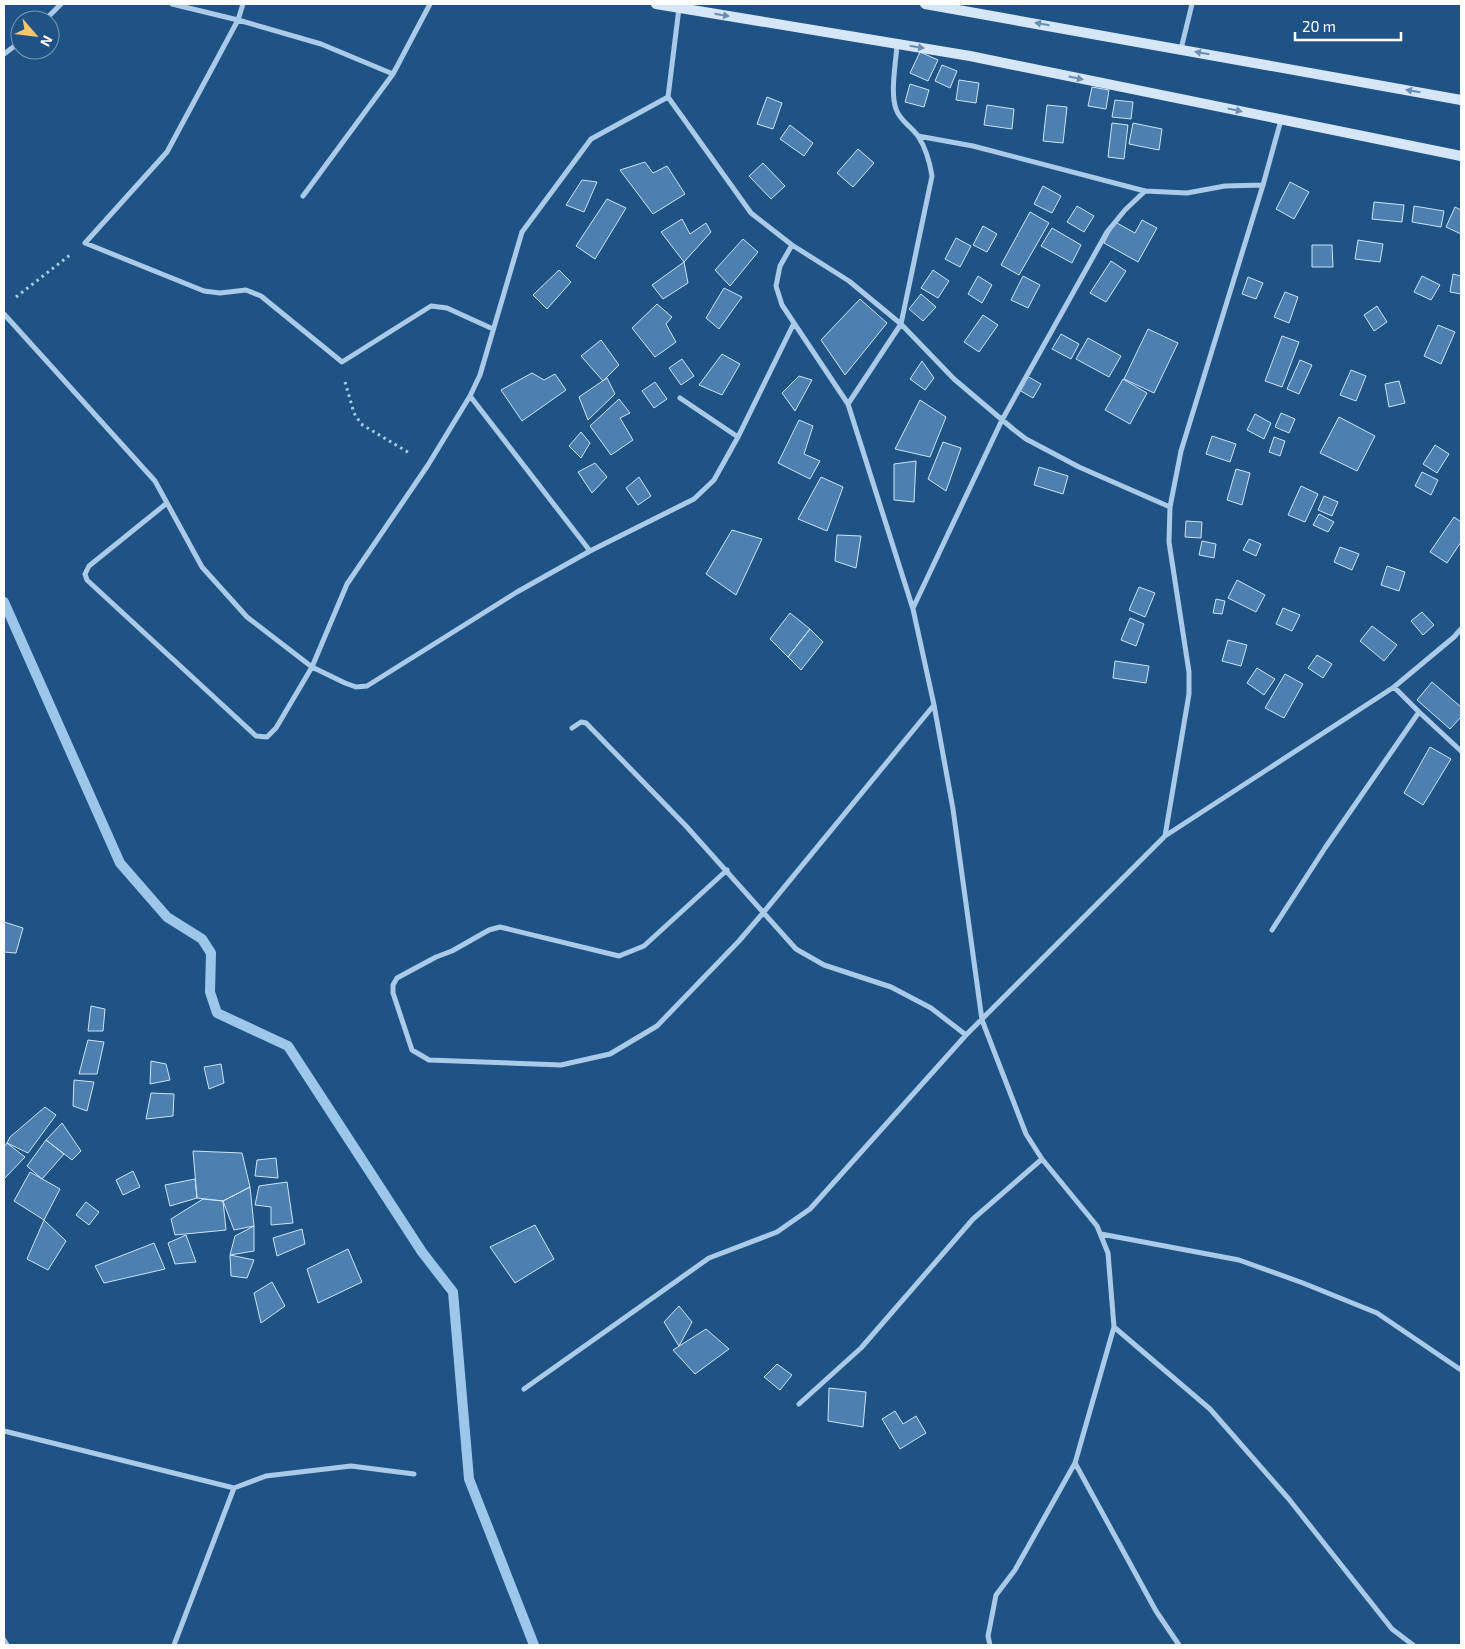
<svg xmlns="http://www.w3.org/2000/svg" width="1465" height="1649" font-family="'Exo 2',sans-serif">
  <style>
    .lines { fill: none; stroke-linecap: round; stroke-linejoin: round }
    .stream { stroke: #9dc6eb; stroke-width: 10 }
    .building { fill: #4d7fb0; stroke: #cde3f7 }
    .path { stroke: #a9cae9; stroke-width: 3; stroke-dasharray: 2.5 4; stroke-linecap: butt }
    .street { stroke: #a9cae9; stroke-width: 5 }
    .secondary { stroke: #d4e6f7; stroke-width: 10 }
    .oneway { fill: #688eb3 }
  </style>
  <rect width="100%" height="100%" fill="#205385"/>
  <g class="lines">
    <path class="stream" d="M4,602L120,863L167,917L202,939L211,953L210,992L217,1013L288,1046L422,1252L453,1292L469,1479L534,1645"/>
  </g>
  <path class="building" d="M920,52L938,60L928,81L910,73Z
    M942,65L957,71L950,88L935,81Z
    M959,80L979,83L976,103L956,100Z
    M910,84L929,90L924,107L905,102Z
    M1092,87L1109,90L1106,109L1088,106Z
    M767,97L782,103L773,129L757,124Z
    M1115,100L1133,102L1131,119L1112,117Z
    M987,105L1014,109L1012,129L984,125Z
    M1047,105L1067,107L1063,143L1043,141Z
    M1112,123L1128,125L1124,159L1108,157Z
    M1133,123L1162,129L1159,150L1129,144Z
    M790,125L813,143L804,156L780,139Z
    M858,149L874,163L853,187L837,173Z
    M645,162L653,173L667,166L685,194L653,214L620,170Z
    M763,163L785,186L771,199L749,176Z
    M582,180L597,182L584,212L566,205Z
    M1290,182L1309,192L1294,219L1276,209Z
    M1043,186L1061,196L1052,213L1034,204Z
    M607,199L626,208L595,259L576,246Z
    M1374,202L1404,205L1402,222L1372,219Z
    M1077,206L1094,216L1084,232L1067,222Z
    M1414,206L1444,211L1441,227L1412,222Z
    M1455,207L1461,210V234L1446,227Z
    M1030,212L1049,223L1019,275L1001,265Z
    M682,219L690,234L706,223L711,232L684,262L661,232Z
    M1142,220L1157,228L1138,262L1104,243L1115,222L1135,233Z
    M983,226L997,234L987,252L973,245Z
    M1052,228L1081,245L1072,263L1041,246Z
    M956,238L971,246L960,267L945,259Z
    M743,239L758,252L730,286L715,270Z
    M1358,240L1383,244L1380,262L1355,259Z
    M1312,245H1332L1333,267H1312Z
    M1111,261L1126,271L1106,302L1090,293Z
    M684,262L688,283L663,299L652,285Z
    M559,270L571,282L547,309L533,295Z
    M933,270L949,281L938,298L921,288Z
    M1453,274L1461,276V294L1450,292Z
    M978,276L992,285L982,303L968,294Z
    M1023,276L1040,285L1028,308L1011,300Z
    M1422,276L1440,285L1431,300L1414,292Z
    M1248,277L1263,283L1256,299L1242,294Z
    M724,288L742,297L719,329L706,318Z
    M1285,292L1298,297L1289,323L1274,317Z
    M921,294L936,307L923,321L909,309Z
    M860,299L887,323L845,375L821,340Z
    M657,304L672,317L666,324L676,342L655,357L632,328Z
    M1377,306L1387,322L1374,331L1364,315Z
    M983,315L998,325L979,352L964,342Z
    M1438,325L1455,332L1441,364L1424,356Z
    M1148,329L1178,343L1154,393L1124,379Z
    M1061,334L1079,344L1071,359L1052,349Z
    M1282,336L1299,342L1282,387L1265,381Z
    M1088,338L1121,356L1109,377L1076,359Z
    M601,340L619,365L603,381L581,356Z
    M722,354L740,364L722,395L699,385Z
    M682,359L694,376L681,385L669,368Z
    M1300,360L1312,365L1299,394L1287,389Z
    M922,361L934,378L925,390L910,379Z
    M1351,370L1366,376L1356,401L1340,395Z
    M532,373L544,380L555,374L566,390L522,421L501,390Z
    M799,376L812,380L795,411L782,393Z
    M1027,376L1041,384L1033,398L1019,390Z
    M607,378L615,394L588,420L579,397Z
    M1123,379L1147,393L1130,424L1105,410Z
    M1399,381L1405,403L1389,407L1385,384Z
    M655,382L667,399L654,408L642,391Z
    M619,399L630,413L620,418L633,440L611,455L590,426Z
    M920,400L946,417L930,457L895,449Z
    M1281,413L1295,419L1289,433L1275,427Z
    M1255,414L1271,423L1264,439L1247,430Z
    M1339,417L1375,436L1357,471L1320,453Z
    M799,420L813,426L804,454L820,461L810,479L778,463Z
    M581,432L590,443L581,458L569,446Z
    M1212,436L1236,444L1230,462L1206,454Z
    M1274,437L1285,441L1280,456L1269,452Z
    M943,442L961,448L946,491L928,479Z
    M1435,445L1449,454L1437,473L1423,464Z
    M916,461L914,502L894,500V464Z
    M595,463L607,477L592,493L578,472Z
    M1039,467L1068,476L1063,494L1034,485Z
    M1236,469L1250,473L1242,505L1227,500Z
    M1422,472L1438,480L1431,495L1415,486Z
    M639,477L651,496L638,505L626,488Z
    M821,477L843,487L827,531L798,519Z
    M1301,486L1318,494L1305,522L1288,515Z
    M1324,496L1338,502L1332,516L1318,510Z
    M1319,514L1334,522L1328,532L1313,525Z
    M1454,517L1461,522V542L1447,563L1430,552Z
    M1186,521L1202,522L1201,538L1185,537Z
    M732,530L762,539L736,595L706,574Z
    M837,535L861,536L856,568L835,561Z
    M1249,539L1261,544L1256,556L1243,550Z
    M1202,541L1216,544L1214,558L1199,555Z
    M1340,547L1359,554L1352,570L1334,562Z
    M1387,566L1405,572L1399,591L1381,585Z
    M1237,580L1265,595L1256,612L1228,598Z
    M1139,587L1155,593L1145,617L1129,610Z
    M1216,599L1225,601L1222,614L1213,613Z
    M1283,608L1300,615L1292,631L1276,624Z
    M1422,612L1434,625L1423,635L1411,621Z
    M790,613L810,629L788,657L770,639Z
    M1130,618L1144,624L1136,646L1121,640Z
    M1372,626L1397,645L1384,661L1360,641Z
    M810,629L823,642L801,670L788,657Z
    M1228,640L1247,645L1241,666L1222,661Z
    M1317,655L1332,664L1323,678L1308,668Z
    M1115,661L1149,666L1146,683L1113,678Z
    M1257,668L1275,679L1264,695L1247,683Z
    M1285,674L1303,684L1284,718L1265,708Z
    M1432,682L1461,707V717L1450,729L1417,700Z
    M1430,747L1451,759L1423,805L1404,793Z
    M4,922L23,928L16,953L4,952Z
    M91,1006L105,1009L103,1031H88Z
    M88,1040L104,1042L97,1074H79Z
    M151,1061L166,1064L170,1080L150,1084Z
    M221,1064L224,1083L209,1089L204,1067Z
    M74,1080L94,1082L87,1111L73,1106Z
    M151,1093L174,1094L173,1116L146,1119Z
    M45,1107L56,1115L28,1153L7,1143L10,1137Z
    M62,1123L81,1151L72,1160L46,1140Z
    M46,1140L64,1154L42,1179L27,1166Z
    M7,1143L25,1157L4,1179V1147Z
    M193,1151L242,1153L250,1187L223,1201L197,1198Z
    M276,1158L278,1178L255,1176L257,1160Z
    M133,1171L140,1187L123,1195L116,1180Z
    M30,1172L60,1189L44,1220L14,1201Z
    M195,1179L197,1198L170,1206L165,1185Z
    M287,1182L293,1223L271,1225V1207L255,1205L259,1186Z
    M250,1187L254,1226L234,1230L223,1201Z
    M203,1199L223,1201L226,1230L175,1235L171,1219Z
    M86,1202L99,1212L89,1225L76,1215Z
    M44,1220L66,1241L48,1270L27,1259Z
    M535,1225L554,1259L515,1283L490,1247Z
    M254,1226V1251L230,1255L235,1236Z
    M302,1229L305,1244L277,1256L273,1238Z
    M186,1235L196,1262L175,1264L168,1243Z
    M154,1243L165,1269L104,1283L95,1266Z
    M348,1249L362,1282L318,1303L307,1269Z
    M230,1255L254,1260L247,1278L231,1276Z
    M272,1282L285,1306L261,1323L254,1293Z
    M679,1306L692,1322L679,1346L664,1322Z
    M706,1329L729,1349L695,1374L673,1350Z
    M777,1364L792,1375L780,1390L764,1377Z
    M829,1388L866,1392L863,1427L828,1421Z
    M895,1411L903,1424L916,1416L926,1433L900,1449L882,1419Z"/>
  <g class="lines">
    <path class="path" d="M16,297L70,255
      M345,382L354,413L361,424L411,454"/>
    <path class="street" d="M172,4L238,20L321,44L393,74
      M243,4L238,20L167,152L85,243L204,291L220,293L246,290L261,296L342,362L431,306L447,308L493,329
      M679,8L668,97L751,213L792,245L849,281L901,324L954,379L1013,429L1026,439L1079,467L1170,507
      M45,20L61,4
      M1181,49L1192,4
      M4,54L20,42
      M918,136L973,146L1145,191L1187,193L1225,186L1263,185
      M303,196L393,74L430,4
      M792,245L780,266L776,286L782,305L848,404L913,609L934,705L953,809L982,1020L1026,1134L1042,1159L1097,1226L1108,1253L1114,1327L1075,1463L1015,1570L996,1595L988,1636L990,1645
      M4,314L155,481L202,567L247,617L312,667L345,683L356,687L367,686L517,592L590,551L694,499L714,480L738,437L794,323
      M470,396L590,551
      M680,398L738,437
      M848,404L901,324L932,176C930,163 925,147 918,136C911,126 900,121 896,109C890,92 896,63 897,44
      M167,503L89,566L85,574L87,580L256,736L267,737L276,728L312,667L347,584L428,465L470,396L480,375L522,232L591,139L668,97
      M913,608L1002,420L1107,232L1125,210L1145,191
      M1394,687L1419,712L1461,751
      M572,728L581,722L586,723L686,826L796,949L824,965L891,987L931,1008L966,1035
      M1165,836L1189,694V672L1169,542L1170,507L1181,451L1263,185L1281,120
      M727,870L644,946L619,956L500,927L489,930L452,951L436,957L397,978L393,985V993L412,1050L429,1060L561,1065L610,1054L657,1026L739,941L763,913L934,705
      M1272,930L1325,848L1419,712
      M1101,1234L1239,1260L1303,1283L1377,1313L1461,1370
      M1114,1327L1210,1409L1288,1498L1392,1629L1413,1645
      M524,1389L709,1258L777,1232L810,1209L966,1035L1165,836L1394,687L1454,637L1461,629
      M799,1404L861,1348L973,1219L1042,1159
      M4,1431L234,1488L266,1476L351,1466L414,1474
      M1075,1463L1156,1611L1179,1645
      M4,1640L7,1645
      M174,1645L234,1488"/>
    <path class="secondary" d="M656,4L970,56L1461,156
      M925,4L1461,100"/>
  </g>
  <defs><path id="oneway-solid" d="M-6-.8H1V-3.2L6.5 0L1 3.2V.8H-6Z" transform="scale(1.25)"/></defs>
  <g class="oneway">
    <use href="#oneway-solid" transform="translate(722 15) rotate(9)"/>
    <use href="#oneway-solid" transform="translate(1042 24) rotate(-170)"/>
    <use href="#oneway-solid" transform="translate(917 47) rotate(9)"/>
    <use href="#oneway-solid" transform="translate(1202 53) rotate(-170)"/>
    <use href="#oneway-solid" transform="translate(1076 78) rotate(12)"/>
    <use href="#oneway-solid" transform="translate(1413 91) rotate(-170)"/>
    <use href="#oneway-solid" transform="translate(1235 110) rotate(12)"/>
  </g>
  <rect width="1465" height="1649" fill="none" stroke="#ffffff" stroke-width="10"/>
  <g transform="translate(35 35) rotate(118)"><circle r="24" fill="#205385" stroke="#7998b6"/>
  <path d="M0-4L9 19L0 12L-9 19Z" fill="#f7c56a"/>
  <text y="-8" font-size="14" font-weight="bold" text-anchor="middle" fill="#ffffff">N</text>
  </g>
  <path d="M1295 32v8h106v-8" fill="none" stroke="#ffffff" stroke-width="2.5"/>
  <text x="1302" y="32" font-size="15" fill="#ffffff" stroke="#205385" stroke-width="4" paint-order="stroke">20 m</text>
</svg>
